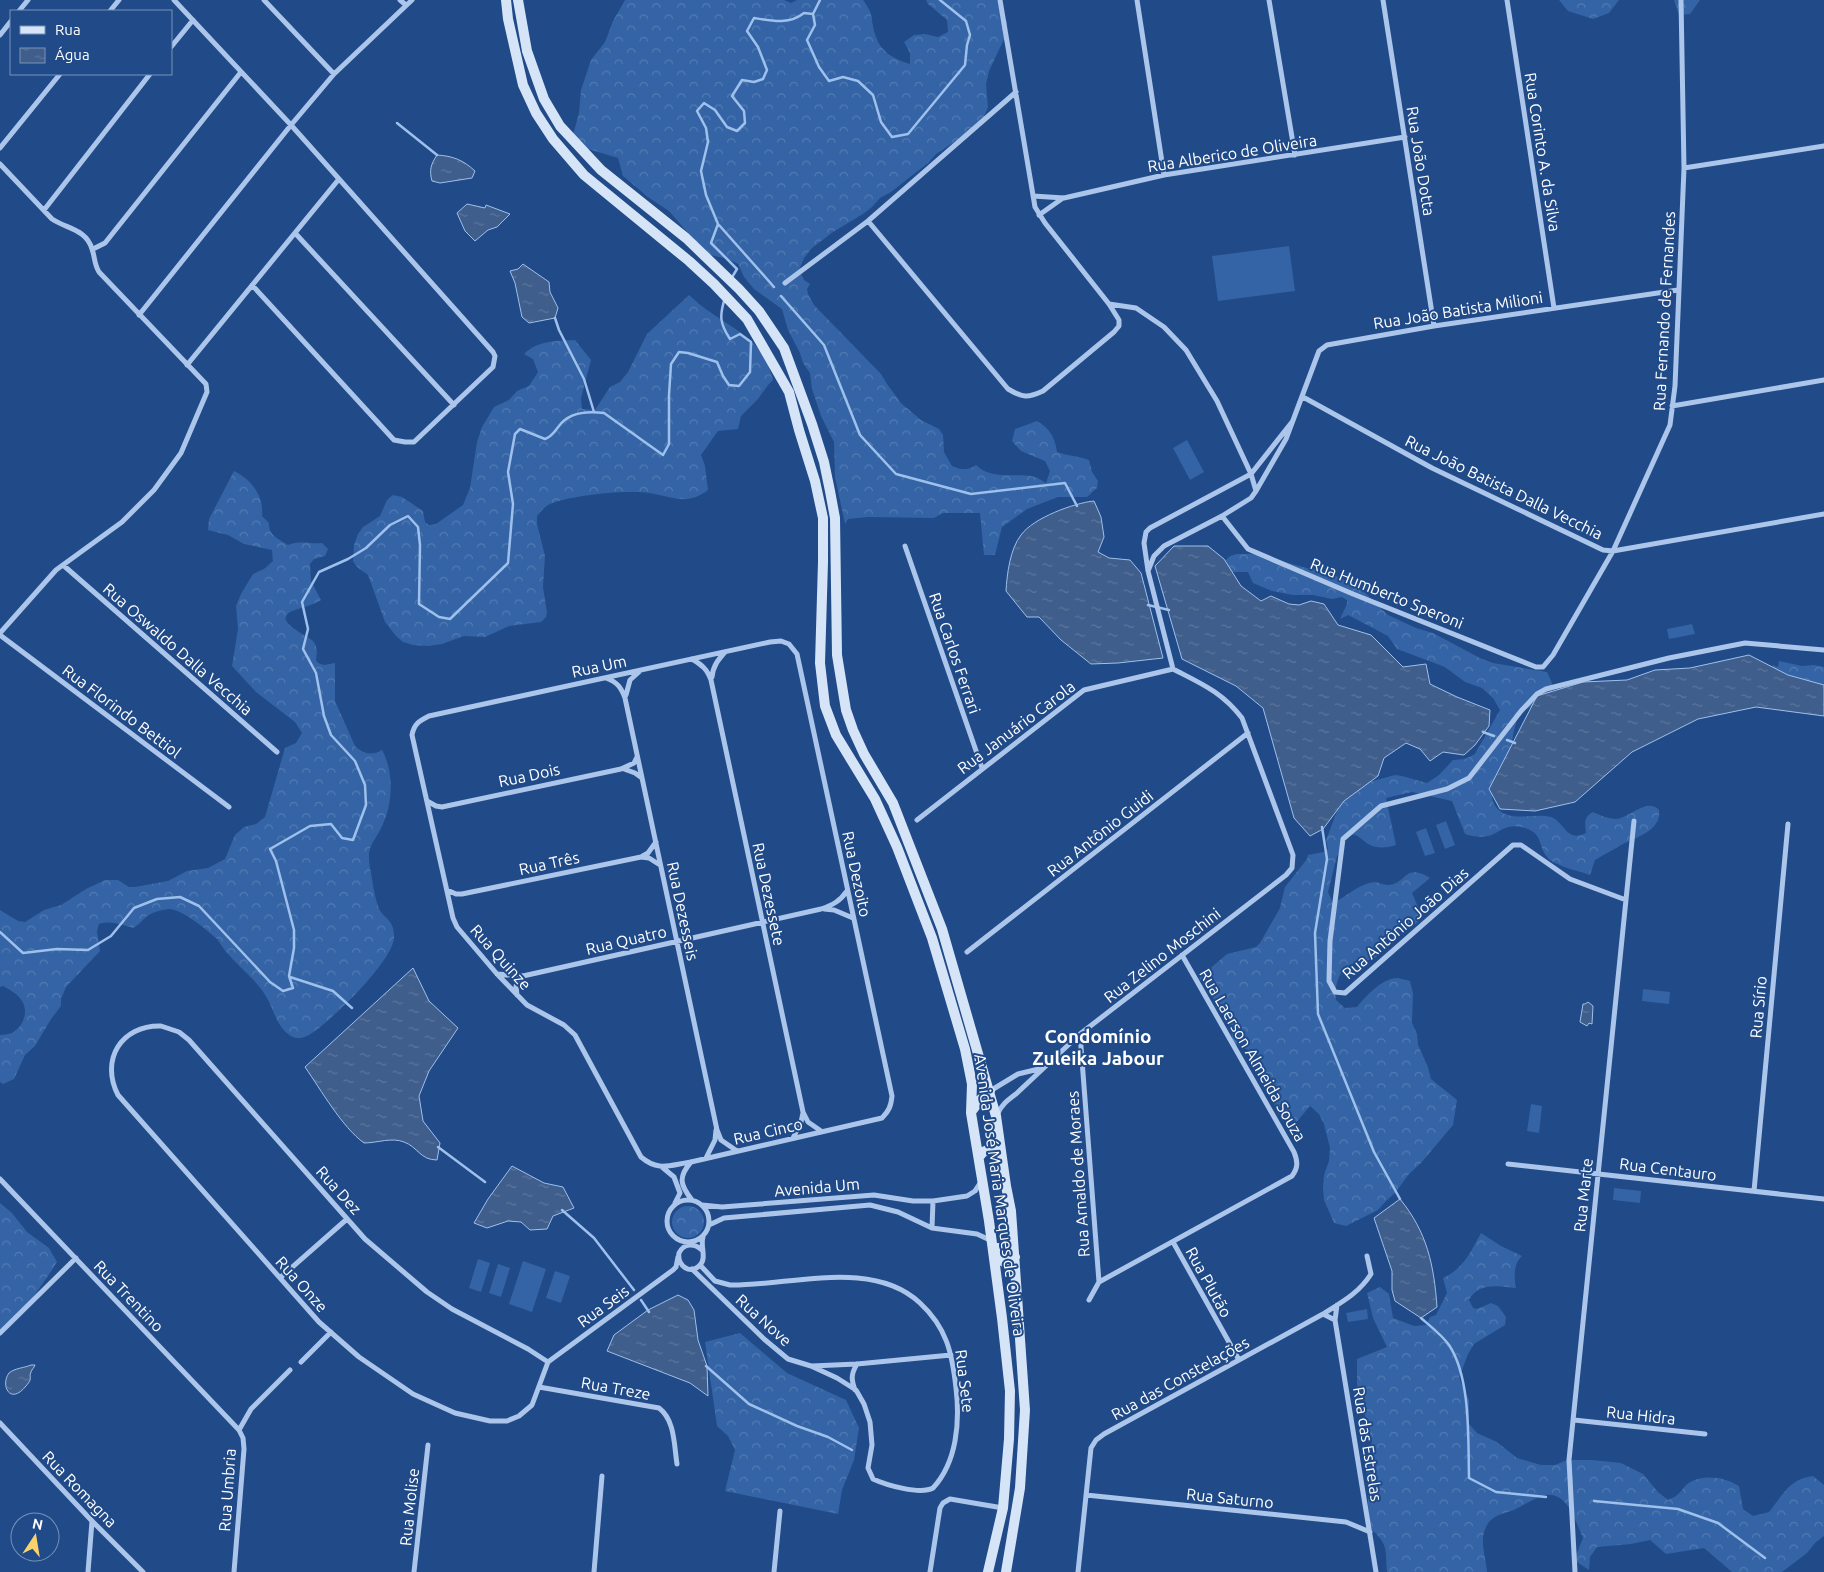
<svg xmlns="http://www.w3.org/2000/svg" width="1824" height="1572" font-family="Ubuntu,sans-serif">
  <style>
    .forest { fill: url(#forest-crowns) }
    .garden { fill: #3464a5 }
    .water { fill: url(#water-ripples); stroke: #9ec0ec }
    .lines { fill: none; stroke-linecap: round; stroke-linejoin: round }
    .stream { stroke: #9ec0ec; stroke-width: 2.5 }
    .street { stroke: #abc6ea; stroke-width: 5 }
    .secondary { stroke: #d6e4f8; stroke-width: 10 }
    .labels { text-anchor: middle; stroke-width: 4; stroke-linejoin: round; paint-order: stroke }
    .street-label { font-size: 16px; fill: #fff; stroke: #204a88 }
    .quarter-label { font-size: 19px; font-weight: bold; fill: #fff; stroke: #204a88 }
  </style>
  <defs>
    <pattern id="forest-crowns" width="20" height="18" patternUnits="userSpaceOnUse" patternTransform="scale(1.25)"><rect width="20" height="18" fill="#3464a5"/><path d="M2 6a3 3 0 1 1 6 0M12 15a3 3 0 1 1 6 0" fill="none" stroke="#527bb2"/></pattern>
    <pattern id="water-ripples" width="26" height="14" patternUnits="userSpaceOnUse" patternTransform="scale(1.25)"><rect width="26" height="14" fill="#405e8b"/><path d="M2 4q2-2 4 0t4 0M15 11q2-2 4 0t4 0" fill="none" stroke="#5d769c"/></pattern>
  </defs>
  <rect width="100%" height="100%" fill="#204a88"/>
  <path class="forest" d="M625,0H784L791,3L797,0H863C875,16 870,18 875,34C880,52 894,59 910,64V53L904,42L914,35L925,34L938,37L948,32L947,20L928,4L926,0H997L1007,22L1006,35L989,71L986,84L988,107L983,119L956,141L936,154L928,163L891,192L880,198L872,207L863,214L833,232L812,248L804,258L799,270L804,280L810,284L807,289L808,294L814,305L881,374L887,384L901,403L921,420L939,429L943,435L944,452L952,466C962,470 967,471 976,465C992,481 1016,472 1035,477C1039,478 1042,481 1046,483L1050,471L1045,461L1021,451L1012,441L1015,429L1037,421C1050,429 1055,437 1057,452C1068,456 1079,456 1089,460L1092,472L1098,481L1097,488L1087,497H1058L1027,509L1002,527L995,555H984L980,513H943L934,518L868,517L848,519L845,524L835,477L834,442L821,416L812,389L810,373L803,363L800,353L788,330L782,309L754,289L744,277L738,264L728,259L706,254L669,211L648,197L623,176L618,158L575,145L573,135L579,113L581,90L591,60L605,42L613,21Z
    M1559,0H1619L1609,13L1593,19L1568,11Z
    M1674,0H1700L1690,14L1679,15Z
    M689,295C696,301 702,307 710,312C740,333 763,341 773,380L768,385L758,399L741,416L738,429L718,431L701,455L705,466L708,490C688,505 676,498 654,494C647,492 639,492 631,492C615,491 561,497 548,505C544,508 540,512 537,516V524L545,556L543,587L547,612L546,617L541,622L509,626L485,637L464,636L442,644L428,646L413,645L403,642L396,636L385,622L368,575L357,567L353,561L354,545L358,534L363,527L380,516L387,500L393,495L402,497L423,511L425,522L429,525L436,524L463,505L470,488L477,442L482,427L494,407L509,400L517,391L529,386L538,372L533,359L524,354C538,340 557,341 575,340L591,360L581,398L582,409L595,410L610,387L620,382L628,372L647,334Z
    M234,471C252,480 264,496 262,516L269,523C268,535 278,539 288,545C300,540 310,544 322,543L328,549L325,556L314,559L310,564L311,581L321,600C311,606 303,607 292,611C271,621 309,636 313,641C318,647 317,654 316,660L318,663L324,665L335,663V701L355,746C363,754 372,756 382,750C394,772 393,802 383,824C373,846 365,845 371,873C373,884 374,895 378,906C382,919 395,918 394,938C393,961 328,1025 307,1036C303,1038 297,1039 293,1037C278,1030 275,1013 268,1000C258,981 242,970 228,954C224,950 221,944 217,939C207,930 182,909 169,909C161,910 151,912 145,918C141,922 138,925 133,928C123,925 110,920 99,924L97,931L100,951L66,987L61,999V1006L51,1019L35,1046L25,1055L14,1079L3,1084L0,1082V1035C4,1035 9,1034 12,1033C23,1027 29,1012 22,1001C18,994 10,990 3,986L0,987V910L18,921L25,922L44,910L61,905L86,889L105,880H118L129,887H135L168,881L187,871L208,868L225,859L235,835L244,827L256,824L265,817L285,748L296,743L302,733L295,722L256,692L232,666L238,629L236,606L241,594L253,574L264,569L273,561L272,550L244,544L228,535L208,530L209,519Z
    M1237,554C1245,554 1253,553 1261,555C1276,558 1318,574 1330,571L1336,576L1360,588L1388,615L1416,628L1433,633L1480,658L1493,663L1547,672L1552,683V700C1544,703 1530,705 1524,711C1513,720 1514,738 1510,750C1505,762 1497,773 1493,785C1491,792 1491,801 1496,807C1509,824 1534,812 1551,817C1565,822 1566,843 1586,833C1585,824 1583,817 1593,812C1599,815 1609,819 1616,819C1630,818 1647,797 1659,810C1662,830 1637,837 1623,844C1614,849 1604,855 1595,860L1590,875C1579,871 1554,866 1547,857C1537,844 1544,832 1521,827C1509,824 1501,830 1492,835C1483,838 1474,837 1465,834L1452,801L1412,792L1386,798L1396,845C1387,848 1377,849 1368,844C1357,837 1358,830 1344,839L1341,852L1337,856L1328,892L1333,903C1346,897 1361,882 1376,882C1380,883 1384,885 1388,885C1407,884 1404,862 1430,878L1412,893L1419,909L1418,922C1407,931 1398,930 1386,936C1385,944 1383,952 1376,957C1373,960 1366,960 1361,961C1341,965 1334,981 1336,1000L1345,1008L1357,1007C1366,996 1382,978 1398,978C1402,979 1406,980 1410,981L1413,993L1412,1023L1417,1034L1418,1045L1428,1067L1431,1079L1457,1100L1453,1125L1421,1163L1409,1174L1395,1193L1386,1201L1378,1210L1346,1226L1334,1223L1324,1200L1323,1188L1324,1175L1329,1161L1330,1148L1324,1124L1319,1114L1310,1106L1294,1125L1284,1116L1278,1114L1270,1092L1263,1085L1261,1077L1262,1065L1257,1054L1233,1043L1230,1026L1216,1007L1213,997L1199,978L1227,954L1256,947L1260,943L1280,908L1285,887L1307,859L1308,855L1324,852L1328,849L1326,840L1341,801L1358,785L1395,775L1402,776L1427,783L1439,775L1453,760L1465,759L1475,754L1500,710L1493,698L1482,688L1465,682L1445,667L1397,649L1388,636L1348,615L1340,619L1347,604V600L1342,597L1332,599L1313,595H1293L1272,591L1253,583L1248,572H1229L1224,562L1230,556Z
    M1779,661L1802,666L1814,665L1824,667V690L1770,677L1773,665L1778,667Z
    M0,1203L12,1213L27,1232L49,1248L57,1262C41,1288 22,1313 0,1334Z
    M672 1222a16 16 0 1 1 32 0a16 16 0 1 1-32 0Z
    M1481,1233L1501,1246L1522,1256C1513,1264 1514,1278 1516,1288C1500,1286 1478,1282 1469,1300L1473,1308L1477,1309L1491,1303L1498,1306L1506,1317L1505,1325L1474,1344L1468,1354L1459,1378L1469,1400V1424L1477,1433L1497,1442L1517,1458L1541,1465H1555L1567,1460H1592L1621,1463L1643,1474L1658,1492L1668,1500C1671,1498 1676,1497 1678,1494C1681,1492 1683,1488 1686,1485C1701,1473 1724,1477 1739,1486L1743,1509L1753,1516L1769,1512C1783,1495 1789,1479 1813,1476L1824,1485V1536L1815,1543L1807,1553L1782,1572H1732L1704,1548L1666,1554L1650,1540L1631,1544L1597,1547L1590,1557L1589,1570L1574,1560L1583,1538C1576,1523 1568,1492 1546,1495C1537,1496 1523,1506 1514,1510C1504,1514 1491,1515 1486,1527C1479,1541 1486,1557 1487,1572H1387C1385,1549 1389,1545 1370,1528L1368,1505V1480L1366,1468L1372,1441L1357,1385V1359L1387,1347L1373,1318L1367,1293L1380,1287L1389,1294L1393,1318L1414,1326L1426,1325L1430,1317L1436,1315L1447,1293L1443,1278C1464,1268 1470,1253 1481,1233Z
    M740,1333L787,1373L846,1400L859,1428L854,1460L842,1490L838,1514L725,1491L735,1450L728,1436L717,1426L705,1342Z"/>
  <path class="garden" d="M1289,246L1295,291L1218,301L1212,256Z
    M1187,440L1204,472L1190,480L1173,448Z
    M1692,624L1695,634L1669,639L1667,629Z
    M1446,821L1455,845L1445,849L1436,825Z
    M1426,828L1435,853L1425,856L1416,832Z
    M1643,989L1670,992L1669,1004L1642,1001Z
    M1531,1104L1542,1106L1539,1133L1527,1131Z
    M1614,1188L1641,1191L1640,1203L1613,1200Z
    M478,1259L490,1263L481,1292L469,1288Z
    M523,1261L546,1269L532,1312L509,1304Z
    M498,1264L510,1268L501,1297L489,1293Z
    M555,1271L570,1276L561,1303L546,1298Z
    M1367,1309L1368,1319L1348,1322L1346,1313Z"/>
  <path class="water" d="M437,155C453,156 463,160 475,171L472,178L440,183L432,181C429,170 431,164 437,155Z
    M467,204L485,208L486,205L510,214L497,227L488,230L475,241L465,231L457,213Z
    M523,264L549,282L550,292L558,308L555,318L529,323L522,317L515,283L510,271L518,269Z
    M1094,501L1101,517L1104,537L1098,552L1109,558L1130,560L1141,573L1163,658L1118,663L1091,664L1061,640L1039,617H1027L1006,591C1007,574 1010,549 1021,535C1033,518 1074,503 1094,501Z
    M1174,546H1208L1224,559L1241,586L1261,601L1271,596L1289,604L1299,605L1311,601L1324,604L1338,625L1371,635L1403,667L1426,664L1430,684L1457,697L1490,710L1489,726L1475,745L1464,755L1443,752L1430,761L1420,749L1406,743L1384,758L1378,776L1344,801L1323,829L1310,836L1294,818L1263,708L1236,686L1182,659L1155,566Z
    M1749,655L1788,675L1824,685V716L1756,707L1698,719L1632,752L1575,802L1535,811L1500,809L1489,789L1537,696L1583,682L1627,680L1655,670L1690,668Z
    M413,968L429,1001L458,1028L429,1071L419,1096L423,1121L440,1143L437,1160C420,1160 418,1147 404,1142C392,1137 377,1143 364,1143C342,1127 321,1090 305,1067Z
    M1588,1002L1593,1006L1592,1024L1589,1023L1587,1026L1580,1022L1583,1004H1585Z
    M512,1166L544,1183L563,1187L574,1208L553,1216L547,1229L530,1230L521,1222L508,1221L487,1228L474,1223L488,1199Z
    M1400,1199C1427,1232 1434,1265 1437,1307L1421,1318L1395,1301L1392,1290V1271L1374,1218Z
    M678,1295L688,1300L694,1310L698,1340L707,1366L708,1396L690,1383L607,1351L614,1335L648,1310Z
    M31,1365H35C34,1368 32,1369 31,1372C29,1376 31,1376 30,1380C30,1381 27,1385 26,1386C10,1406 0,1385 9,1373C15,1368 24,1368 31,1365Z"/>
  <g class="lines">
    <path class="stream" d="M813,14L820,0
      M397,123L437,155
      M719,225L774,287
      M731,279L737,269L711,243L718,224L706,195L701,171L708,142L706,128L697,111L704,103L715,110L727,127L737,131L745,123L744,111L732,96L742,80L754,82L763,79L767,70L758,47L747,31L754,18C772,21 789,25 804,13L813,14L815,25L807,40L819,67L829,81L843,77L858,81L873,95L881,122L892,137L908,134L965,65L967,45L970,35L966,21L940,0
      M781,296L824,345L860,435L896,474L971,494L1065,483L1077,506
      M555,318L559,330L584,379L594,412
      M1148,605L1169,610
      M1483,732L1494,736
      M1507,740L1515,743
      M1322,827L1327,859L1315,933L1318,1014L1374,1152L1400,1199
      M0,932L23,953L57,949L88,950L111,936L134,908L157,899L180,897L199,906L270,982L283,991L293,988L289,976L294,948V930L276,861L270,849L310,826L331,824L342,838L353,840L366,805L365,785L355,761L331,735L324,716L316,673L303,649L308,629L302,602L319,572L348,559L366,548L390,525L408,516L418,527L420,545L419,604L439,617L450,619L508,563L513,504L508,472L515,434L520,429L545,439C553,436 554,432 559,426C569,412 588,411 604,413L663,455L669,444V395L671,364L679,352L688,353L717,362L723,376L729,385L739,386L750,372L751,342L740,334L730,339C720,324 719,316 725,298
      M290,977L333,991L352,1008
      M438,1147L485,1182
      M562,1210L594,1238L634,1290
      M641,1300L649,1312
      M1421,1318C1430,1326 1442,1335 1449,1345C1471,1378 1468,1439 1469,1478L1496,1492L1546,1497
      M706,1366L749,1404L797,1426L828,1437L852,1450
      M1594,1501L1678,1509L1718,1523L1765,1558"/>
    <path class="street" d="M174,0L291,125L493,352L495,356L493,367L414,442H405L394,440L252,285
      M264,0L334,74
      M400,0L406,5
      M1137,0L1164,175
      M1269,0L1295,155
      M1383,0L1434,326
      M1507,0L1554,308
      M19,11L28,0
      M110,11L119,0
      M0,35L11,21
      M171,47L193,20
      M0,148L60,74
      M0,164L52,219C67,229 86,229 92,249C95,257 94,264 99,272L206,384L207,392L181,453L154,490L122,522L56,570L0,633
      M1684,168L1824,146
      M1033,196L1064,198L1164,175L1405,137
      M44,210L150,74
      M1039,215L1063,198
      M868,221L1008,389C1023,398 1028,398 1043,391L1114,332L1119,326V320L1109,304L1045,223L1035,207L1000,0
      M295,233L454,405
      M93,249L105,243L241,72
      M785,283L868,221L1016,92
      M1109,304L1136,308L1164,327L1186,350L1217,401L1251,474L1256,491
      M139,315L291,125L334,74L412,0
      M187,365L339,179
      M1303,397L1432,468L1603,550L1613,551L1824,514
      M1672,406L1824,380
      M1222,516L1248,549L1353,594L1536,667H1543L1553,655L1613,551L1670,425L1675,386L1684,168L1681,0
      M905,546L982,768
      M63,565L277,752
      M1148,571L1154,556L1164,546L1222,516L1251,498L1256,491L1286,439L1319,351L1327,345L1434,326L1678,290
      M0,635L229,807
      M781,641L789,644L797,654L892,1096C891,1106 889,1111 882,1118L691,1162C669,1165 659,1172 641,1157L575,1035L564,1025L527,1005L497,974L457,927L453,918L412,735C414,724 419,721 429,716L770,642Z
      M692,659C702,665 707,669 711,680L803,1112L808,1122L821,1131
      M1173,669L1148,571L1144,543L1146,532L1150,528L1251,474L1292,422
      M712,677C713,666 718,660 725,652
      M606,678C617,682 621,687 625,698L717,1130L721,1140L737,1151
      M626,695L630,680L640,671
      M624,769L635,773L642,778
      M427,801L436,806L442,807L621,769L634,763L637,757
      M917,820L1084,690L1173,669C1202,684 1222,692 1242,718L1293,855L1292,868L1286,875L1080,1034L1016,1094C1008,1100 1001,1105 997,1115
      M641,857L649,858L660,865
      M447,890L456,894H462L641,857L648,853L656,842
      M1626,900L1570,879L1521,845H1513L1345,993L1335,992L1329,981L1330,941L1343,839L1381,806L1447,789L1469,778L1521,711L1537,694L1546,689L1669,658L1745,643L1824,650
      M824,909L834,910L853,918
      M967,952L1248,733
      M497,974L523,976L821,909C833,905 840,901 847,891
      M517,995L516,986L523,976
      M161,1026L179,1032L189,1040L365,1239L427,1292L452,1309L528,1349L548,1362L532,1405L519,1416L507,1421H490L455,1413L413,1394L359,1357L319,1322L118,1095C100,1060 121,1025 161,1026Z
      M1080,1034L1099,1282
      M990,1091L1018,1074L1043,1068
      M793,1138L801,1122L803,1113
      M706,1158L715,1140L716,1130
      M691,1162C678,1177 680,1185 692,1200
      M1508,1164L1824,1199
      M662,1167L674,1177L680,1193L675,1203
      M0,1179L239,1430
      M1754,1191L1788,824
      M667 1221a21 21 0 1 1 42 0a21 21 0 1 1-42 0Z
      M702,1205L722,1207L874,1195L913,1201H933L967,1196L975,1191L981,1182
      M709,1225L724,1218L870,1205L898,1212L932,1228L977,1234L992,1241
      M932,1228L933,1201
      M1173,1242L1239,1360
      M702,1250C694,1243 684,1243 679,1253C677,1265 690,1276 700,1265C707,1258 700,1246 703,1237
      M692,1269L764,1339L788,1359L811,1366L837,1378L856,1390L864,1404L870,1422L872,1445L868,1468L873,1479C886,1485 920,1495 933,1488C957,1462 960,1422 956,1388C952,1353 947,1328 920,1303C872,1258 790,1286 730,1285L715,1281L700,1265
      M281,1277L347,1219
      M1089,1300L1099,1282L1292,1176C1298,1168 1298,1162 1294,1152L1182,955
      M1337,1305L1335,1320L1376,1572
      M1323,1314L1335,1320
      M0,1333L76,1258
      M301,1362L331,1332
      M548,1362L673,1270L676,1267L678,1257
      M812,1366L857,1364L951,1355
      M539,1387L659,1408C675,1420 674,1445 677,1464
      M855,1390C851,1379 851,1374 857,1364
      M1574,1420L1705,1434
      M0,1423L92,1521L143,1572
      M1086,1495L1346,1522L1370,1532
      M88,1572L92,1521
      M234,1572L244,1449L243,1438L239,1430L251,1409L290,1370
      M414,1572L428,1445
      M594,1572L602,1476
      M774,1572L780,1511
      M930,1572L940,1508L943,1503L950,1499L1003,1508
      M1078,1572L1091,1448L1096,1440L1104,1434L1323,1314C1342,1302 1359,1293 1371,1274L1367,1256
      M1575,1572L1569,1460L1634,821"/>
    <path class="secondary" d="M506,0L508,19L523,85L536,113L553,139L584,175L689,261L714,284L747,319L789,392L799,430L815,481L823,518V562L820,663L825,706L836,735L875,799L897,847L932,938L965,1049L972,1084L971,1113L989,1221L1002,1318L1010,1391L1009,1439L1003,1508L988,1572
      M518,0L527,51L544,99L560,126L601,170L686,238L739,289L759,311L784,348L812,424L824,462L830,491L835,518L837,655L846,710L853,730L864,754L893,803L942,929L996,1116L1006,1186L1011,1211L1025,1410L1020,1488L1006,1572
      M971,1112L980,1100L990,1091
      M979,1157C983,1151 987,1148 995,1150L998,1162
      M998,1248L999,1258L1004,1262L1015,1257"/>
  </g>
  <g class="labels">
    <g class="street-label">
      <text transform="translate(1543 152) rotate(81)" y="6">Rua Corinto A. da Silva</text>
      <text transform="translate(1232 153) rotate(-9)" y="6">Rua Alberico de Oliveira</text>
      <text transform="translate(1421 161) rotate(81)" y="6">Rua João Dotta</text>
      <text transform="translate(1458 310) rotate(-9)" y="6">Rua João Batista Milioni</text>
      <text transform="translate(1664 311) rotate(-87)" y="6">Rua Fernando de Fernandes</text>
      <text transform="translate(1504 487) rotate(26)" y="6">Rua João Batista Dalla Vecchia</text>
      <text transform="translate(1387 593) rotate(22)" y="6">Rua Humberto Speroni</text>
      <text transform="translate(178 649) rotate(41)" y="6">Rua Oswaldo Dalla Vecchia</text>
      <text transform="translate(955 653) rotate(71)" y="6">Rua Carlos Ferrari</text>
      <text transform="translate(599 666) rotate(-12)" y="6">Rua Um</text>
      <text transform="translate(122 711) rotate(37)" y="6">Rua Florindo Bettiol</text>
      <text transform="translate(1016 727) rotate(-37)" y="6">Rua Januário Carola</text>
      <text transform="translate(529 775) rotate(-12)" y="6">Rua Dois</text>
      <text transform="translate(1100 833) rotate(-38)" y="6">Rua Antônio Guidi</text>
      <text transform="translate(549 863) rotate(-12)" y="6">Rua Três</text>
      <text transform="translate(857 874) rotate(78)" y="6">Rua Dezoito</text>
      <text transform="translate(769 894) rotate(78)" y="6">Rua Dezessete</text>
      <text transform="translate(683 911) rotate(78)" y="6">Rua Dezesseis</text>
      <text transform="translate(1405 923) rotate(-41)" y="6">Rua Antônio João Dias</text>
      <text transform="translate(626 940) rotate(-13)" y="6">Rua Quatro</text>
      <text transform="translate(1162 955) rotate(-38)" y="6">Rua Zelino Moschini</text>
      <text transform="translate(501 957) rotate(48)" y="6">Rua Quinze</text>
      <text transform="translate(1758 1007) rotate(-85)" y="6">Rua Sírio</text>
      <text transform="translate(1253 1055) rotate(60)" y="6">Rua Laerson Almeida Souza</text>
      <text transform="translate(768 1131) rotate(-13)" y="6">Rua Cinco</text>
      <text transform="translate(1668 1169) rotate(7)" y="6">Rua Centauro</text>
      <text transform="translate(1078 1174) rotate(-94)" y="6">Rua Arnaldo de Moraes</text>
      <text transform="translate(817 1187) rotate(-5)" y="6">Avenida Um</text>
      <text transform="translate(339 1190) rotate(48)" y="6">Rua Dez</text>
      <text transform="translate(1000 1195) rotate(82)" y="6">Avenida José Maria Marques de Oliveira</text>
      <text transform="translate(1583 1195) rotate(-84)" y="6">Rua Marte</text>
      <text transform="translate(1209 1282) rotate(61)" y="6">Rua Plutão</text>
      <text transform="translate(302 1284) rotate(48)" y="6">Rua Onze</text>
      <text transform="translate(129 1296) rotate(46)" y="6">Rua Trentino</text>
      <text transform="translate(603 1306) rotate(-36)" y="6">Rua Seis</text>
      <text transform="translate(764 1320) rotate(42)" y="6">Rua Nove</text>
      <text transform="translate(1180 1378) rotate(-29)" y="6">Rua das Constelações</text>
      <text transform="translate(965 1381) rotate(83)" y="6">Rua Sete</text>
      <text transform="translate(616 1388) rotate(10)" y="6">Rua Treze</text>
      <text transform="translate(1641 1415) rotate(6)" y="6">Rua Hidra</text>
      <text transform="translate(1368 1444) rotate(81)" y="6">Rua das Estrelas</text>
      <text transform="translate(80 1489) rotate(46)" y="6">Rua Romagna</text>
      <text transform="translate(227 1490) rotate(-86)" y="6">Rua Umbria</text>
      <text transform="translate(1230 1498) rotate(6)" y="6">Rua Saturno</text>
      <text transform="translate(409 1507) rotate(-84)" y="6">Rua Molise</text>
    </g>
    <g class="quarter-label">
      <text x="1098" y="1043">Condomínio<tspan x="1098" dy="22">Zuleika Jabour</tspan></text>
    </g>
  </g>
  <rect x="10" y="10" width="162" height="65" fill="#204a88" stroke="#7992b8"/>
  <rect x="20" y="26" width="25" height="8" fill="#d6e4f8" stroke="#7992b8"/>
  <text x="55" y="35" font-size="15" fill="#ffffff">Rua</text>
  <rect x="20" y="48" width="25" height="15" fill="url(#water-ripples)" stroke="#7992b8"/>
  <text x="55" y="60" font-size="15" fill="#ffffff">Água</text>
  <g transform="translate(35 1537) rotate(12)"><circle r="24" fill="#204a88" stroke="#7992b8"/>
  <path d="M0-4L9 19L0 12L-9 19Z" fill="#f8d36b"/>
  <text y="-8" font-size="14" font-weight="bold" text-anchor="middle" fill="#ffffff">N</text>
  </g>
</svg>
